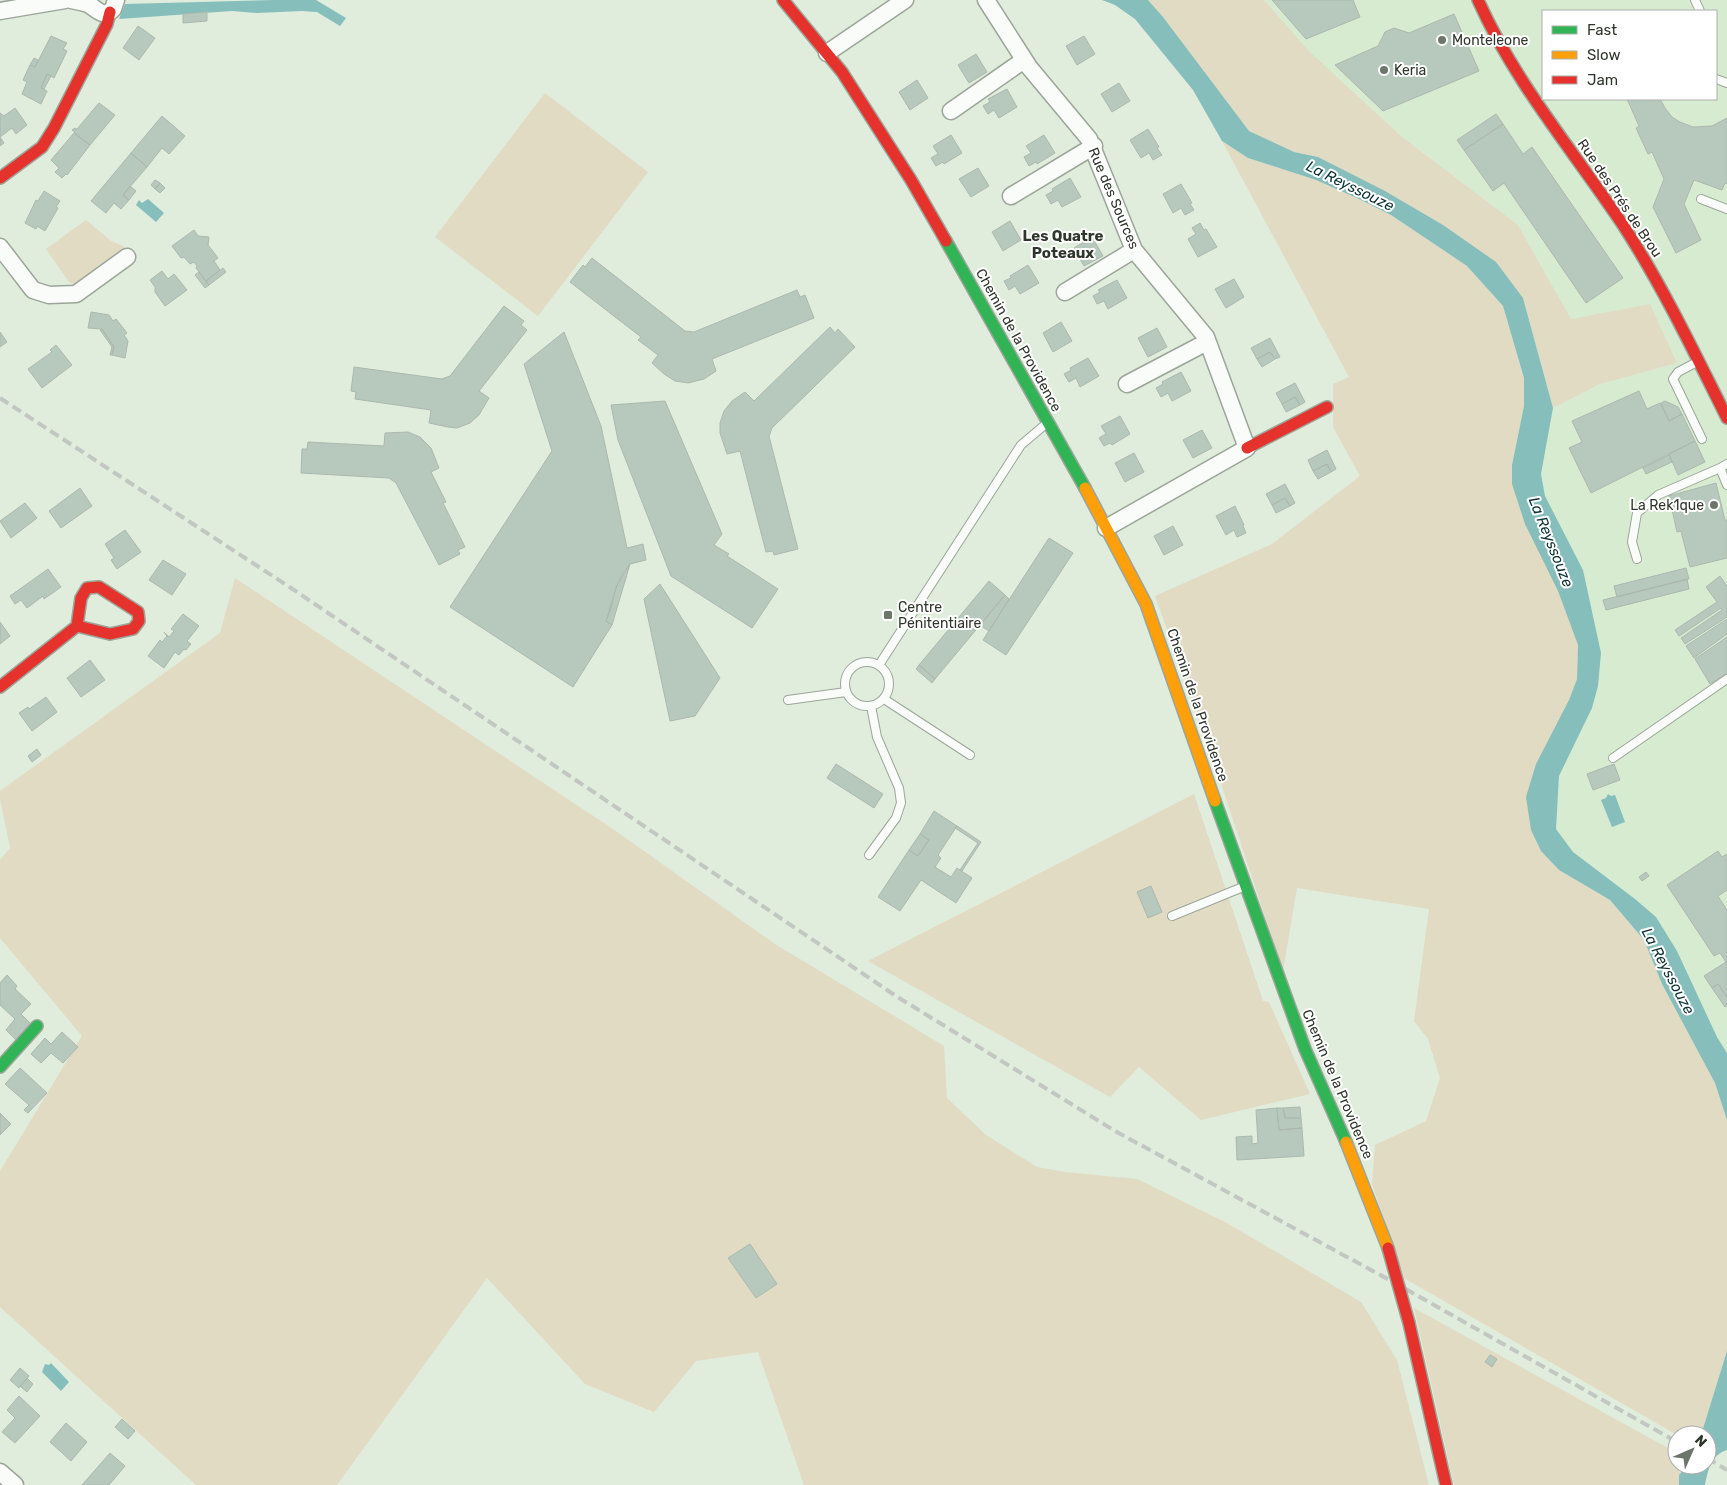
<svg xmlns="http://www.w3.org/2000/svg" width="1727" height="1485" font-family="Rubik,sans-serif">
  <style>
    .built { fill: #d7ebd1; fill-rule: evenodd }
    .green { fill: #e1dbc3 }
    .water { fill: #86bebc }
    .building { fill: #b7c9bd; stroke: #acb8ae }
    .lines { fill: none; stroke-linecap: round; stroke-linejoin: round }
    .lane-casing { stroke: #9ca599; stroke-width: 10 }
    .street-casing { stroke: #9ca599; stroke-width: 19 }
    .fast-casing { stroke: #9ca599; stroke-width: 14 }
    .slow-casing { stroke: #9ca599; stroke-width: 14 }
    .jam-casing { stroke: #9ca599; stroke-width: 14 }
    .lane { stroke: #fafcfa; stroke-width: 8 }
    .street { stroke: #fafcfa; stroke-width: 16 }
    .fast { stroke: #30b455; stroke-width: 11 }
    .slow { stroke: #ff9f0a; stroke-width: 11 }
    .jam { stroke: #e5322d; stroke-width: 11 }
    .rail { stroke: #c3c7c2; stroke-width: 4; stroke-dasharray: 10 5; stroke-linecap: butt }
    .jam-bridge-casing { stroke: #9ca599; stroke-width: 14; stroke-linecap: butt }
    .jam-bridge { stroke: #e5322d; stroke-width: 11 }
    .poi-dot { fill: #6d766a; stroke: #fff; stroke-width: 2 }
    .labels { text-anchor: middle; stroke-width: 4; stroke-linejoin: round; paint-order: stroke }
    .poi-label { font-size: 14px; fill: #2f372c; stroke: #fff; text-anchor: start }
    .street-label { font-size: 14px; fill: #2f372c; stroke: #fff }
    .water-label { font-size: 15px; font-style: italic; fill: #0e3336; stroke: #fff }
    .neighbourhood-label { font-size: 15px; font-weight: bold; fill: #2f372c; stroke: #fff }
  </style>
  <rect width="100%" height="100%" fill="#e0ecdc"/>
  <path class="built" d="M1264,0H1727V1053L1717,1037L1677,951L1656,917L1635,899L1573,852L1556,829L1559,776L1592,708L1583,570L1545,496L1541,474L1553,408L1600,384L1677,363L1650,304L1571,319L1518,225L1402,137L1309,51ZM1543,11H1716V99H1543Z"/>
  <path class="green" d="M1148,0H1264L1309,51L1402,137L1518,225L1571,319L1650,304L1677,363L1600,384L1553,408L1523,298L1318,157L1294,152L1249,132L1163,17Z
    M545,93L648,172L538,316L435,237Z
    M1222,141L1248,158L1316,180L1359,199L1391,215L1467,266L1503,306L1524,378V406L1512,465L1578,645L1577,679L1569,700L1541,851L1559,870L1610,900L1644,940L1662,984L1715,1083L1727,1120V1351L1701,1435H1677L1404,1278L1372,1184L1375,1145L1426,1121L1440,1078L1428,1039L1414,1021L1429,909L1297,888L1283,971L1201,723L1155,596L1272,544L1360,476L1333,427V384L1349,377Z
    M86,220L111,241L123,246L127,250L78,286L69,282L46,249Z
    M235,578L613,829L775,944L944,1046L947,1098L986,1135L1037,1167L1065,1172L1137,1179L1227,1223L1361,1302L1397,1360L1429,1485H804L758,1352L696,1361L654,1412L585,1384L487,1278L337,1485H196L0,1307V1171L82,1036L0,938V860L10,848L0,799V791L220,633Z
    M1194,794L1263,1001L1269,1002L1310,1094L1201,1120L1139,1067L1110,1097L868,961Z
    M1414,1308L1677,1453V1465H1687L1680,1472L1679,1485H1454Z"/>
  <path class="water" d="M276,0H316L346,18L340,26L317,12L302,11L257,13L232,11L119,19L125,4Z
    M1102,0H1148L1163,17L1249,131L1294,152L1318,157L1385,191L1443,225L1496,262L1523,298L1553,408L1541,474L1545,496L1583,570L1601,653L1598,686L1592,708L1559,776L1556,829L1573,852L1635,899L1656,917L1677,951L1717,1037L1727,1053V1120L1715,1083L1662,984L1644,940L1610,900L1559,870L1541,851L1531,830L1526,797L1536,764L1569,700L1577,679L1578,645L1558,591L1525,524L1512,484V465L1524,406V378L1503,306L1467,266L1391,215L1359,199L1316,180L1248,158L1222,141L1193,90L1135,19L1115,5Z
    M148,199L164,213L156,222L136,205L139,200L142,203Z
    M1608,794L1611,796L1615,795L1625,822L1612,827L1601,800L1606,798Z
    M1727,1351V1450C1711,1455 1708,1470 1705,1485H1679V1475L1687,1465H1707V1435H1701Z
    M51,1363L69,1382L61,1391L42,1372L45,1364L49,1365Z"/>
  <path class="building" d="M1272,0H1353L1360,17L1306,39Z
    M207,12V21L183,23V14Z
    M1454,14L1479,71L1383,111L1335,65L1378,46L1385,32L1394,28L1409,33Z
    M138,26L155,38L139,60L123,48Z
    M51,36L67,43L63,49L67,51L54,78L47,74L41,88L47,91L41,104L22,94L27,82L23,80L30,65L35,67Z
    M1084,36L1095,54L1077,65L1066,46Z
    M976,54L987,72L969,83L958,65Z
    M34,58L38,60L35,67L30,65Z
    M47,74L51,76L44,89L41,88Z
    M917,80L928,98L910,110L899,92Z
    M1119,83L1130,101L1112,112L1101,94Z
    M1007,89L1017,107L999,118L994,110L988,114L983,106L990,102L988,99Z
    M1627,99H1660L1665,108L1672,117L1680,122L1693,127L1712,126L1727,118V184L1725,183L1722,190L1694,180L1684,204L1701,240L1676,253L1653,207L1664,179L1652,152L1648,154L1636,128L1639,126Z
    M99,103L115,115L90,145L74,133L75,132L72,130L75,128L77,129Z
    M15,108L27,125L16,134L12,128L0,137L4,143L0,146V113L4,116Z
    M1496,114L1503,124L1464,150L1457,140Z
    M162,116L185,136L169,154L162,148L147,167L131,153Z
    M1503,124L1523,154L1532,147L1623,278L1586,303L1504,183L1493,191L1464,150Z
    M1148,129L1159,147L1157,148L1162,155L1153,160L1149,153L1141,158L1130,140Z
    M74,133L90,145L67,175L66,174L62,178L55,172L59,168L51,160Z
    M951,135L962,153L944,164L943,162L936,166L931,158L938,154L933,146Z
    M1044,135L1055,153L1037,164L1036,162L1029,166L1024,157L1031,153L1026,146Z
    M131,153L147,167L123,195L129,200L121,209L114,203L106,213L91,201Z
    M978,168L989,186L971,197L959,179Z
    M1070,178L1081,197L1062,207L1058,200L1051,204L1046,195L1053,191L1052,189Z
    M155,180L160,183L155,189L151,185Z
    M160,183L165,188L160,193L155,189Z
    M1181,184L1192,203L1190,204L1194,210L1185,215L1181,208L1173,213L1163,194Z
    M130,186L136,191L129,200L123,195Z
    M44,191L60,201L56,207L58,208L45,231L37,226L36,229L25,223L36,200L38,201Z
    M1010,221L1021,240L1003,251L992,232Z
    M1200,223L1204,230L1206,229L1217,247L1198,257L1188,239L1196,234L1192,228Z
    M194,230L198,236L209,237L208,245L218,258L214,261L220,270L206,281L196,268L197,266L194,262L190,264L184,257L181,258L172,246Z
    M1092,237L1103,256L1084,266L1074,248Z
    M592,258L685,331L694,332L797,290L800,297L805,295L814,318L712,359L716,371L704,379L688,383L675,381L664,374L652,363L658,355L638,340L641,337L570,282L583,265L585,267Z
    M1028,265L1039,283L1020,294L1015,286L1009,290L1004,281L1011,278L1010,276Z
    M223,268L226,272L209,285L206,281Z
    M162,271L168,279L174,274L187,290L165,306L155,292V287L150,280Z
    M199,272L209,285L205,288L195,275Z
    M1234,279L1244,297L1226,308L1215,289Z
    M1117,280L1127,298L1108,309L1104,301L1097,304L1093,296L1100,292L1098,290Z
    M504,306L524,321L521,325L527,330L479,391L489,398L479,415L470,423L457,428L448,427L429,423L431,410L355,399L356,392L351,391L354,367L442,379L450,376Z
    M91,312L109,315L113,321L116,319L127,333L124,335L128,341L125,358L112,355L114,347L102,329L88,328Z
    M1061,322L1072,341L1053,352L1043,333Z
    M830,327L835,333L838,329L855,347L772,428L769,436L798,549L774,555L773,551L766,552L740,451L727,454L720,433V423L724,411L732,401L745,392L754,401Z
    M1157,328L1167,347L1148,357L1138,338Z
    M102,329L114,347L112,355H110L112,347L100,330Z
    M0,332L7,342L0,347Z
    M564,332L601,426L627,548L643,544L646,560L630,564L623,573L615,590L611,609L606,621L612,625L573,687L450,607L552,451L524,364Z
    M1270,338L1280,357L1275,359L1270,352L1257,359L1251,348Z
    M56,345L72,365L42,388L28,369L52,352L50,350Z
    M1270,352L1275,359L1262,367L1257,359Z
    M1088,358L1099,376L1080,387L1076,378L1069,382L1064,374L1071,370L1070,368Z
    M1181,372L1191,391L1172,401L1168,393L1161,397L1156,388L1163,384L1162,382Z
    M1295,383L1305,402L1300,405L1295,397L1282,404L1276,393Z
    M1639,391L1647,409L1660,403L1669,421L1682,414L1695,441L1591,493L1569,448L1582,442L1572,421Z
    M1295,397L1300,405L1286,412L1282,404Z
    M665,401L722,534L714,545L729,554L727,556L778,589L752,628L671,576L618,440L611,405Z
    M1665,401L1678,407L1682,414L1669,421L1661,403Z
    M1120,416L1130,434L1112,445L1110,443L1104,446L1099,438L1106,434L1101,426Z
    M1202,430L1212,448L1193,458L1183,440Z
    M408,432L420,437L431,448L439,468L431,472L446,502L443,503L465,547L458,550L460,554L439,565L396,483L389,478L301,473L302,449H307L308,442L384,446L385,433Z
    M1695,441L1705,462L1678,475L1669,454Z
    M1327,450L1336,469L1331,472L1327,464L1313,471L1308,460Z
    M1134,453L1144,472L1125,482L1115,463Z
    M1669,455L1672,462L1646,474L1643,468Z
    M1327,464L1331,472L1318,479L1313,471Z
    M1716,483L1725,520H1727V558L1690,567L1681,531L1677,532L1669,496Z
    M1285,484L1295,503L1290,506L1285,498L1272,505L1266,494Z
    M80,488L92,506L61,528L49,511Z
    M1285,498L1290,506L1276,513L1272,505Z
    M25,503L37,518L11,538L0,521Z
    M1235,506L1244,525L1243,526L1246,533L1237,537L1234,530L1226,535L1216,516Z
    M1173,526L1183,545L1164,555L1154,536Z
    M125,530L141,552L117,569L111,560L114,558L105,544Z
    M1049,538L1073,553L1006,655L983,640Z
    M163,560L186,574L172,595L149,580Z
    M630,564L612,625L606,621L617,585Z
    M1686,568L1689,579L1617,597L1614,586Z
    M48,569L61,587L44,599L43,596L27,608L21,600L15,604L10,596Z
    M1720,576L1727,586V617L1685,644L1681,638L1722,610L1721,608L1679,636L1675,630L1717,602L1706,587Z
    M1687,579L1689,589L1606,610L1603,600Z
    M989,581L1005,595L935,679L919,665Z
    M660,584L720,678L695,716L670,721L644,599Z
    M1005,595L1009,599L989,631L980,625Z
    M183,614L199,626L187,641L191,644L186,650L184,649L179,655L175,652L164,668L148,656L160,640L162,642L167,636L164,632L169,637L174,631L171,629Z
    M1727,619V634L1694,658L1686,646Z
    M0,622L10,636L0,644Z
    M1727,637V673L1710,684L1695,659Z
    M90,660L105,680L81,697L67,678Z
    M919,665L935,679L932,683L916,669Z
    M46,697L57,712L32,731L19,713L28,707L29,709Z
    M37,749L41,755L32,762L28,756Z
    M836,764L883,794L874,808L827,778Z
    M1614,764L1620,780L1593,790L1587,774Z
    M934,811L957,826L938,855L941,858L935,867L951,877L957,868L972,878L956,903L921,880L900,911L878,897L909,850L918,856L929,840L920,834Z
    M957,826L981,842L962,871L960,870L978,843L955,828Z
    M920,834L929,840L918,856L909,850Z
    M1718,851L1722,857L1727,854V890L1718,896L1727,910V997L1718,984L1712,988L1704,976L1726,962L1720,953L1714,956L1667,885Z
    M1646,872L1649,876L1642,881L1639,877Z
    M1151,886L1162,912L1148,918L1137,892Z
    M7,975L17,986L15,989L31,1004L21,1014L31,1024L16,1040L6,1030L15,1019L0,1005V983Z
    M1718,984L1727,997V1006L1725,1007L1712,988Z
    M62,1032L78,1047L63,1063L51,1053L41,1063L31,1054L45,1038L51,1044Z
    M20,1068L47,1093L28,1113L24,1110L29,1105L5,1084Z
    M1300,1107L1301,1118H1285L1283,1108Z
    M1277,1108L1279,1130L1302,1128L1304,1156L1237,1160L1236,1137L1252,1136V1144L1258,1143L1256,1110Z
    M1277,1108H1283L1285,1118H1301L1302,1128L1279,1130Z
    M0,1113L11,1124L0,1135Z
    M750,1244L777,1284L756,1298L728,1258Z
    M1490,1355L1497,1359L1492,1367L1485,1362Z
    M20,1368L29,1376L19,1388L10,1380Z
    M27,1378L33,1384L27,1392L20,1386Z
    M19,1396L40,1416L15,1443L2,1432L15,1418L7,1410Z
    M122,1419L135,1431L128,1439L115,1427Z
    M66,1423L87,1442L71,1461L50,1442Z
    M110,1453L125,1466L109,1485H82Z"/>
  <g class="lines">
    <g class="lane-casing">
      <path id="lane" d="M1695,0L1700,11
        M1716,79L1727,83
        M1701,199L1727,209
        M1697,362L1678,372L1673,379L1702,439
        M1727,464L1720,468L1727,485
        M1637,559L1632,542L1637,513L1658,495L1720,468
        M845 684a22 22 0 1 1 44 0a22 22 0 1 1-44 0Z
        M879,665L1021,445L1047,423
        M884,699L970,755
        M788,700L846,692
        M1613,758L1727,679
        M869,855L896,818L901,803L899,788L877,737L871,706
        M1172,916L1243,887"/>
    </g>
    <g class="street-casing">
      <path id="street" d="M71,0C77,1 82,2 88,4C97,9 103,19 113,9L116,0
        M986,0L1029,67L1089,139L1134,250L1206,337L1247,448L1106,528
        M0,11L65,0
        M827,53L905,0
        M951,111L1024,60
        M1011,196L1094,146
        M0,247L33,290L49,295L76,294L127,257
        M1065,292L1134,250
        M1127,384L1207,342
        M0,1472L15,1485"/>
    </g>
    <g class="fast-casing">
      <path id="fast" d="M946,241L1085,488
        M1215,801L1305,1049L1346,1142
        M0,1067L37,1026"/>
    </g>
    <g class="slow-casing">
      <path id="slow" d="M1085,488L1146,604L1215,801
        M1346,1142L1388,1248"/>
    </g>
    <g class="jam-casing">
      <path id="jam" d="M783,0L842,72L911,180L946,241
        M1478,0C1515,83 1575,153 1625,228C1664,289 1695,354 1727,418
        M0,178L42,147L54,128L107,24L110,12
        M1247,448L1327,407
        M0,687L77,626L81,598L87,588L99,587L138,612L139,621L133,629L110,634L77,626
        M1409,1323L1446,1485"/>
    </g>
    <use href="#lane" class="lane"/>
    <use href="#street" class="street"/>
    <use href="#fast" class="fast"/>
    <use href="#slow" class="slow"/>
    <use href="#jam" class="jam"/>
    <path class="rail" d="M0,398L291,588L896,996L1115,1131L1395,1283L1677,1442
      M1707,1458L1727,1470"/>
    <g class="jam-bridge-casing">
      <path id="jam-bridge" d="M1388,1248L1409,1323"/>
    </g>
    <use href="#jam-bridge" class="jam-bridge"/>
  </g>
  <g class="poi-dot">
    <circle cx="1442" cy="40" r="5"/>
    <circle cx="1384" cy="70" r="5"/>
    <circle cx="1714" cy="505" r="5"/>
    <rect x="883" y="610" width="10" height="10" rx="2.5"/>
  </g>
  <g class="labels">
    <g class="poi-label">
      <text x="1452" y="45">Monteleone</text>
      <text x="1394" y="75">Keria</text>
      <text x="1704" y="510" text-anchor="end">La Rek1que</text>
      <text x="898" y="612">Centre<tspan x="898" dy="16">Pénitentiaire</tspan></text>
    </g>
    <g class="street-label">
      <text transform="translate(1114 198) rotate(67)" y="5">Rue des Sources</text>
      <text transform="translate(1620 198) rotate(56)" y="5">Rue des Prés de Brou</text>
      <text transform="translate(1019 340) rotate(61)" y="5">Chemin de la Providence</text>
      <text transform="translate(1198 705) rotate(71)" y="5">Chemin de la Providence</text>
      <text transform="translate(1338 1084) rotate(67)" y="5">Chemin de la Providence</text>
    </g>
    <g class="water-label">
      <text transform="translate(1350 186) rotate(26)" y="5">La Reyssouze</text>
      <text transform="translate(1551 542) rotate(68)" y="5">La Reyssouze</text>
      <text transform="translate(1668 971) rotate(62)" y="5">La Reyssouze</text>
    </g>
    <g class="neighbourhood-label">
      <text x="1063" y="241">Les Quatre<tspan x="1063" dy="17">Poteaux</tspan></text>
    </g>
  </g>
  <rect x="1542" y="10" width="175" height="90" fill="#ffffff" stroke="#acafab"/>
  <rect x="1552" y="26" width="25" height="8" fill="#30b455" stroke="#acafab"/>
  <text x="1587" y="35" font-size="15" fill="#2f372c">Fast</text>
  <rect x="1552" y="51" width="25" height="8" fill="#ff9f0a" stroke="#acafab"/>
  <text x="1587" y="60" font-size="15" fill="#2f372c">Slow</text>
  <rect x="1552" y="76" width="25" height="8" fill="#e5322d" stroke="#acafab"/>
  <text x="1587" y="85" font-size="15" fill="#2f372c">Jam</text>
  <g transform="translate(1692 1450) rotate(45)"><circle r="24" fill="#ffffff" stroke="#acafab"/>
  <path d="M0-4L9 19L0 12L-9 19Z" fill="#6d766a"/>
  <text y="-8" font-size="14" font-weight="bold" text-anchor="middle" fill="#2f372c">N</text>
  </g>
</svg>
